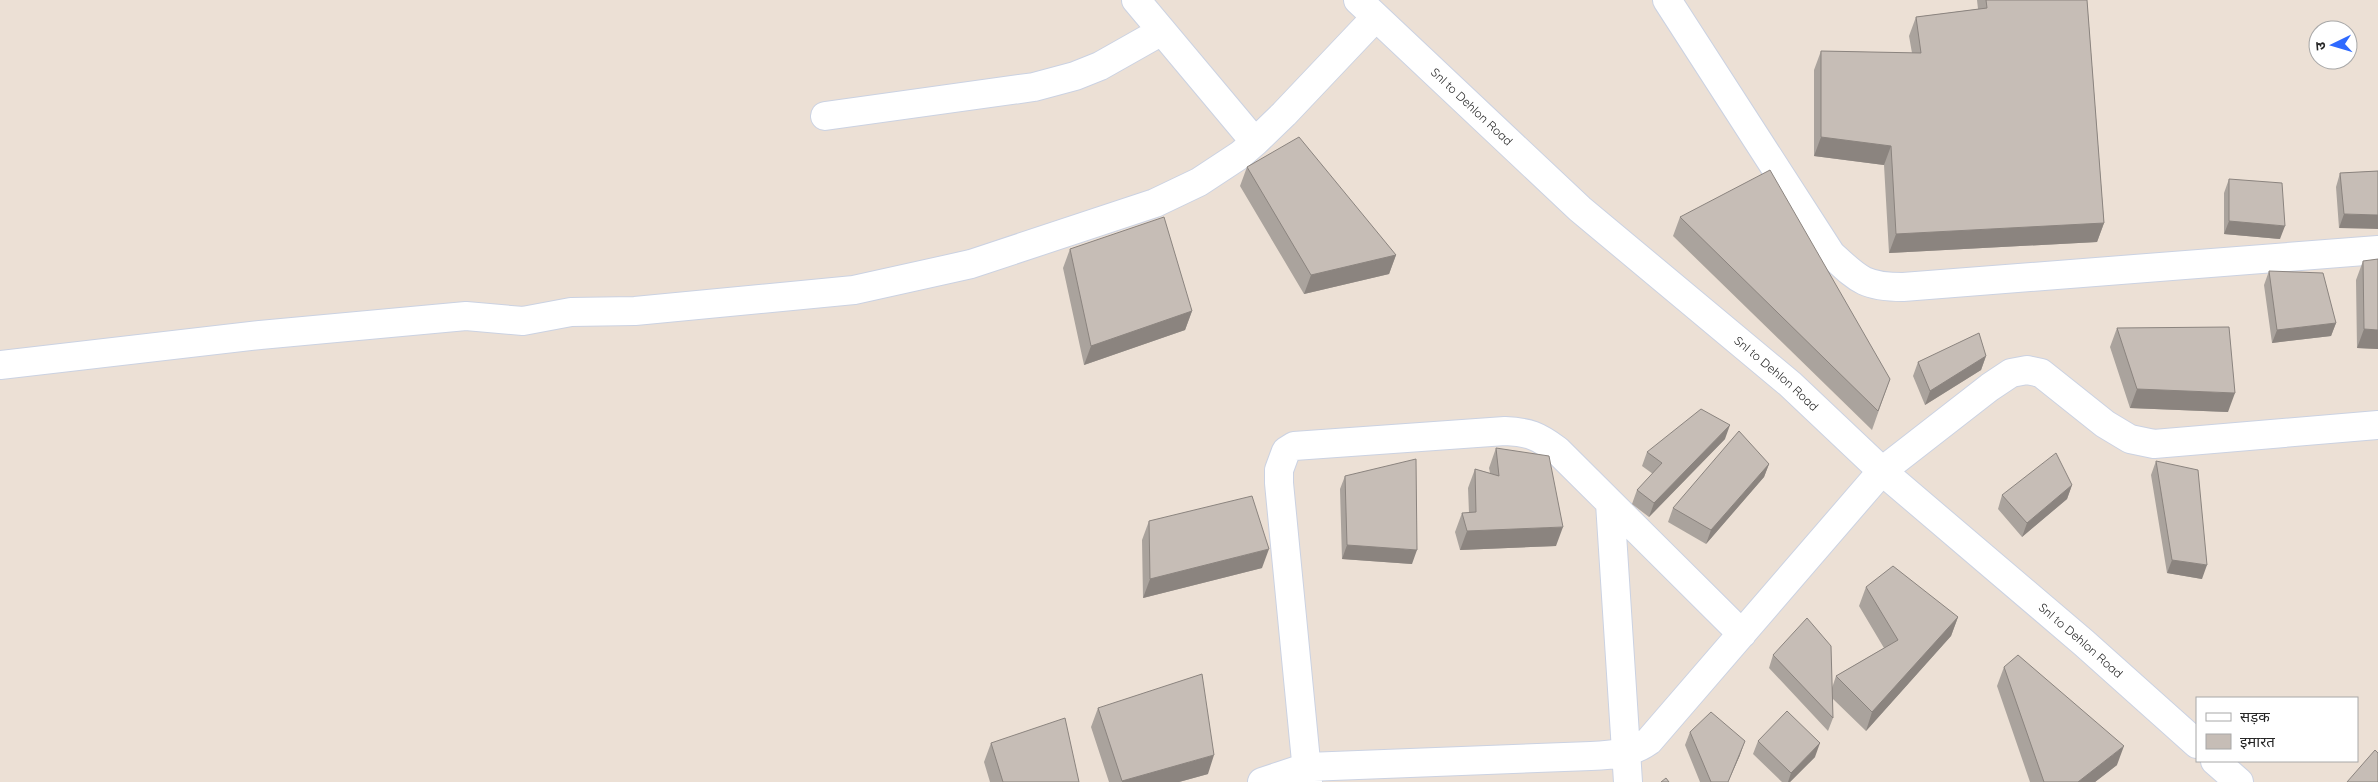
<svg xmlns="http://www.w3.org/2000/svg" width="2378" height="782" font-family="Quicksand,'Noto Sans Devanagari',sans-serif">
  <style>
    .lines { fill: none; stroke-linecap: round; stroke-linejoin: round }
    .minor-casing { stroke: #cbd2e2; stroke-width: 30 }
    .tertiary-casing { stroke: #cbd2e2; stroke-width: 30 }
    .minor { stroke: #fff; stroke-width: 28 }
    .tertiary { stroke: #fff; stroke-width: 28 }
    .wall { fill: #aaa39d }
    .shaded-wall { fill: #8b847f }
    .building { fill: #c6bdb6; stroke: #8b847f }
    .labels { text-anchor: middle; stroke-width: 4; stroke-linejoin: round; paint-order: stroke }
    .street-label { font-size: 12px; fill: #262626; stroke: #fff }
  </style>
  <rect width="100%" height="100%" fill="#ece0d5"/>
  <g class="lines">
    <g class="minor-casing">
      <path id="minor" d="M1136,0L1255,142
        M1667,0L1831,254C1858,279 1864,287 1903,287L2378,250
        M825,116L1034,87L1075,76L1100,66L1162,31
        M0,365L260,335L466,316L523,321L571,312L635,311L854,290L971,264L1155,203L1199,182L1240,155L1255,142L1284,114L1375,18
        M1610,503L1628,782
        M1262,782L1307,767L1591,756C1612,755 1631,754 1649,741L1882,471L1990,387L2011,373L2027,370L2041,373L2105,424L2130,439L2154,444L2378,425
        M1308,782L1279,483V470L1286,451L1294,446L1505,431C1529,432 1538,436 1557,450L1742,634"/>
    </g>
    <g class="tertiary-casing">
      <g id="tertiary">
        <path id="s1" d="M1358,0L1580,209L1790,384L1882,471L2084,643L2197,744"/>
        <path d="M2215,761L2239,782"/>
      </g>
    </g>
    <use href="#minor" class="minor"/>
    <use href="#tertiary" class="tertiary"/>
  </g>
  <path class="wall" d="M1977,0H2087L2104,223L2097,242L1889,253L1884,165L1814,156V70L1821,51L1912,53L1909,36L1916,17L1978,9Z
    M1247,167L1396,255L1389,274L1304,294L1240,186Z
    M2378,171L2339,228L2336,187L2340,173Z
    M2229,179L2280,239L2224,234V193Z
    M1680,217L1890,379L1872,430L1673,236Z
    M1070,249L1192,311L1185,330L1084,365L1063,268Z
    M2363,261L2378,349L2357,348L2356,280Z
    M2269,271L2336,323L2331,336L2272,343L2264,285Z
    M2117,328L2228,412L2130,408L2110,347Z
    M1986,356L1981,370L1925,405L1913,376L1918,362Z
    M1725,439L1649,517L1632,504L1637,490L1653,474L1642,466L1647,452Z
    M1496,448L1556,546L1460,550L1455,532L1462,513H1469L1468,488L1475,469L1490,473L1489,468Z
    M2156,461L2202,579L2167,573L2151,475Z
    M1769,464L1764,477L1706,544L1668,522L1673,508Z
    M1345,476L1412,564L1342,559L1340,489Z
    M2072,485L2067,499L2022,537L1998,509L2002,495Z
    M1149,521L1262,568L1143,598L1142,540Z
    M1866,587L1958,617L1951,636L1866,731L1832,698L1833,718L1828,731L1769,668L1773,655L1832,688L1836,676L1884,648L1859,606Z
    M2004,667L2117,765L2095,782H2030L1997,686Z
    M1098,708L1208,774L1179,782H1109L1091,727Z
    M1690,732L1740,755L1728,782H1700L1685,745Z
    M1758,741L1815,757L1790,782H1782L1753,754Z
    M991,743L1079,782H990L984,762Z"/>
  <path class="shaded-wall" d="M1821,137L1891,146L1884,165L1814,156Z
    M2344,214L2378,215V229L2339,228Z
    M2229,221L2285,226L2280,239L2224,234Z
    M2104,223L2097,242L1889,253L1896,234Z
    M1396,255L1389,274L1304,294L1311,275Z
    M1192,311L1185,330L1084,365L1091,346Z
    M2336,323L2331,336L2272,343L2277,330Z
    M2364,329L2378,330V349L2357,348Z
    M1986,356L1981,370L1925,405L1930,391Z
    M2137,389L2235,393L2228,412L2130,408Z
    M1730,425L1725,439L1649,517L1654,503Z
    M1769,464L1764,477L1706,544L1711,530Z
    M2072,485L2067,499L2022,537L2027,523Z
    M1563,527L1556,546L1460,550L1467,531Z
    M1347,545L1417,550L1412,564L1342,559Z
    M1269,549L1262,568L1143,598L1150,579Z
    M2172,560L2207,565L2202,579L2167,573Z
    M1958,617L1951,636L1866,731L1872,712Z
    M1745,741L1740,755L1728,782Z
    M1820,743L1815,757L1790,782H1788L1791,773Z
    M2124,746L2117,765L2095,782H2078Z
    M1214,755L1208,774L1179,782H1122V781Z"/>
  <path class="building" d="M1986,0H2087L2104,223L1896,234L1891,146L1821,137V51L1921,53L1916,17L1987,8Z
    M1299,137L1396,255L1311,275L1247,167Z
    M1770,170L1890,379L1878,411L1680,217Z
    M2378,171V215L2344,214L2340,173Z
    M2229,179L2282,183L2285,226L2229,221Z
    M1164,217L1192,311L1091,346L1070,249Z
    M2378,259V330L2364,329L2363,261Z
    M2269,271L2323,273L2336,323L2277,330Z
    M2229,327L2235,393L2137,389L2117,328Z
    M1979,333L1986,356L1930,391L1918,362Z
    M1701,409L1730,425L1654,503L1637,490L1662,463L1647,452Z
    M1739,431L1769,464L1711,530L1673,508Z
    M1496,448L1549,456L1563,527L1467,531L1462,513L1476,512L1475,469L1499,476Z
    M2056,453L2072,485L2027,523L2002,495Z
    M1416,459L1417,550L1347,545L1345,476Z
    M2156,461L2198,470L2207,565L2172,560Z
    M1252,496L1269,549L1150,579L1149,521Z
    M1893,566L1958,617L1872,712L1836,676L1898,640L1866,587Z
    M1807,618L1831,646L1833,718L1773,655Z
    M2018,655L2124,746L2078,782H2044L2004,667Z
    M1202,674L1214,755L1122,781L1098,708Z
    M1787,711L1820,743L1791,773L1758,741Z
    M1711,712L1745,741L1728,782H1711L1690,732Z
    M1065,718L1079,782H1003L991,743Z
    M2375,750L2378,753V782H2347Z
    M1666,778L1669,782H1661Z"/>
  <g class="labels">
    <g class="street-label">
      <text dy="4" stroke="none"><textPath href="#s1" startOffset="156">Snl to Dehlon Road</textPath></text>
      <text dy="4" stroke="none"><textPath href="#s1" startOffset="561">Snl to Dehlon Road</textPath></text>
      <text dy="4" stroke="none"><textPath href="#s1" startOffset="966">Snl to Dehlon Road</textPath></text>
    </g>
  </g>
  <rect x="2196" y="697" width="162" height="65" fill="#ffffff" stroke="#a8a8a8"/>
  <rect x="2206" y="713" width="25" height="8" fill="#ffffff" stroke="#a8a8a8"/>
  <text x="2240" y="722" font-size="15" fill="#262626">सड़क</text>
  <rect x="2206" y="734" width="25" height="15" fill="#c6bdb6" stroke="#a8a8a8"/>
  <text x="2240" y="747" font-size="15" fill="#262626">इमारत</text>
  <g transform="translate(2333 45) rotate(265)"><circle r="24" fill="#ffffff" stroke="#a8a8a8"/>
  <path d="M0-4L9 19L0 12L-9 19Z" fill="#2f6aff"/>
  <text y="-8" font-size="14" font-weight="bold" text-anchor="middle" fill="#262626">उ</text>
  </g>
</svg>
